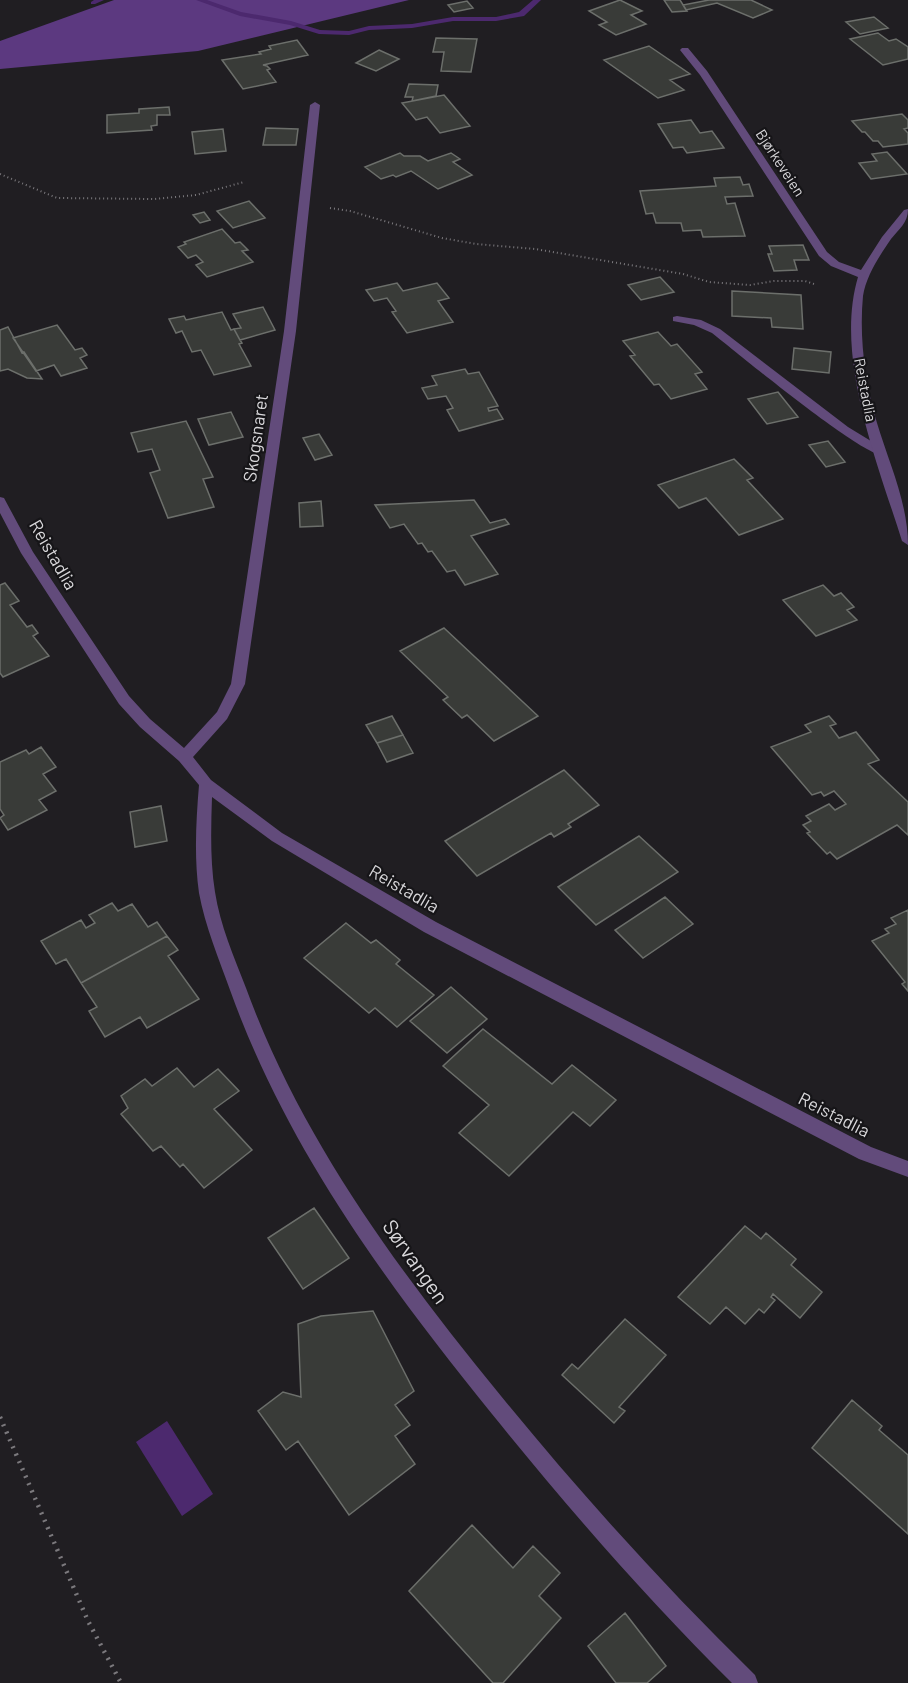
<svg xmlns="http://www.w3.org/2000/svg" width="908" height="1683" font-family="Barlow,sans-serif">
  <style>
    .forest { fill: #5c3980 }
    .water { fill: #4c296e }
    .lines { fill: none; stroke-linecap: round; stroke-linejoin: round }
    .stream { fill: #4c296e; fill-rule: evenodd }
    .building { fill: #393b38; stroke: #6c6f6b; stroke-width: 1.5 }
    .path-far1 { stroke: #7b797d; stroke-width: 2; stroke-dasharray: 1 3; stroke-linecap: butt }
    .path { stroke: #7b797d; stroke-width: 4.5; stroke-dasharray: 2 6; stroke-linecap: butt }
    .service { fill: #624b7b; fill-rule: evenodd }
    .minor { fill: #624b7b; fill-rule: evenodd }
    .labels { text-anchor: middle; stroke-width: 4.5; stroke-linejoin: round; paint-order: stroke }
    .far-street-label { font-size: 15px; fill: #d8d7da; stroke: #161518 }
    .street-label { font-size: 18px; fill: #d8d7da; stroke: #161518 }
    .near-street-label { font-size: 21px; fill: #d8d7da; stroke: #161518 }
  </style>
  <rect width="100%" height="100%" fill="#201e22"/>
  <path class="forest" d="M114,0H409L198,51L0,69V41Z"/>
  <path class="water" d="M167,1421L213,1494L182,1516L136,1442Z"/>
  <g class="lines">
    <path class="stream" d="M94,0H104L95,4H91V2Z
      M196,0H207L241,12L291,21L320,30L349,31L369,26L412,24L453,17H496L519,12L533,0H541L524,16L496,21H453L412,28L369,30L349,35L319,34L290,25L240,16Z"/>
  </g>
  <path class="building" d="M620,0L642,11L631,15L646,24L616,35L599,25L607,22L589,11Z
    M664,0H680L687,11L672,12Z
    M709,0H751L772,10L753,18L717,3L686,10L683,5Z
    M467,1L473,8L454,12L448,5Z
    M874,17L888,28L860,34L846,22Z
    M878,33L889,41L896,39L908,47V59L883,65L850,39Z
    M436,38L477,39L471,72L441,71L444,52H433Z
    M297,40L308,55L263,65L267,66L270,69L267,70L276,82L243,89L222,60L261,54L259,52L271,49L269,46Z
    M649,46L690,74L670,80L684,90L658,98L604,60Z
    M379,50L399,59L376,71L356,63Z
    M409,84L438,85L436,96L412,101L413,97H405Z
    M444,95L470,126L440,133L427,117L416,120L402,103Z
    M169,107L170,115H157V125L151,126L152,130L107,133V115L139,113V109Z
    M902,114L908,120V128L904,129L908,133V144L883,147L878,141H873L865,132H862L852,121Z
    M691,120L700,133L712,131L724,148L687,153L683,147L673,148L658,124Z
    M266,128L298,129L296,145H263Z
    M223,129L226,151L195,154L192,132Z
    M887,152L907,174L871,179L859,163L877,161L872,154Z
    M400,153L404,156H420L428,161L451,153L460,159L453,162L472,175L438,189L411,171L396,177L393,175L381,179L365,167Z
    M740,177L743,185L749,184L753,196L725,197L727,204L735,203L745,236L703,237L701,230L683,231L681,223H656L653,213L646,214L640,191L716,186L714,178Z
    M249,201L265,218L233,228L217,211Z
    M204,212L210,220L200,223L193,215Z
    M222,229L235,243L240,242L248,250L242,251L253,262L207,277L196,265L203,262L196,255L188,258L178,247L186,244L184,242Z
    M803,245L809,260H794L797,270L774,271L768,254H772L769,246Z
    M660,277L674,292L641,300L628,285Z
    M397,283L403,291L437,283L449,298L438,301L453,322L407,333L392,312L396,311L387,298L374,301L366,290Z
    M732,291L801,295L803,329L772,327L771,318L732,316Z
    M263,307L275,330L240,340L234,329L241,328L233,314Z
    M222,312L231,330L234,329L240,340L242,343L239,344L251,366L214,375L201,350L192,352L182,331L176,333L169,319L184,316L186,320Z
    M57,325L75,350L82,348L87,355L80,358L87,368L61,376L54,365L36,371L13,338Z
    M8,327L22,353L24,352L42,379L27,378L8,369L0,371V330Z
    M658,332L671,346L677,344L702,372L695,374L707,389L671,399L659,384L654,385L630,356L635,355L623,341Z
    M794,348L831,352L829,373L792,369Z
    M465,369L468,374L479,372L498,406L488,408L489,411L497,409L503,419L459,431L447,410L453,408L446,396L428,399L422,388L437,385L432,376Z
    M778,392L798,417L767,424L748,399Z
    M231,412L243,437L209,445L198,419Z
    M186,421L213,477L203,479L214,507L168,518L150,473L160,470L152,449L138,452L131,433Z
    M319,434L332,455L315,460L303,438Z
    M828,441L845,462L826,467L809,445Z
    M734,459L753,478L747,480L783,519L739,535L706,498L679,508L658,485Z
    M474,500L490,523L505,519L509,524L471,536L498,574L465,585L455,570L447,572L432,551L428,552L422,543L418,544L404,524L390,528L375,505Z
    M321,501L323,526L300,527L299,503Z
    M5,583L19,601L10,605L27,627L32,625L38,633L33,636L49,656L3,677L0,673V585Z
    M823,585L834,596L841,593L854,607L847,610L857,620L816,636L783,600Z
    M444,628L538,716L494,741L467,715L462,718L443,700L448,697L400,651Z
    M392,716L403,735L377,743L366,725Z
    M829,716L836,724L830,726L839,738L856,732L879,760L868,764L908,802V835L897,825L837,859L830,852L827,854L807,833L810,832L803,825L811,821L806,816L829,804L835,810L846,804L834,791L824,796L821,792L812,795L771,747L811,732L805,725Z
    M403,735L413,753L387,762L377,743Z
    M41,747L56,767L43,774L56,791L39,800L47,810L8,830L0,818L4,815L0,809V762L26,750L29,754Z
    M564,770L599,805L568,824L571,827L554,837L551,833L477,876L445,841Z
    M161,806L167,841L135,847L130,812Z
    M639,836L678,872L596,925L558,887Z
    M665,897L693,924L643,958L615,930Z
    M112,903L118,911L132,904L148,927L157,922L167,936L81,983L66,959L56,964L41,941L81,920L86,928L95,923L89,915Z
    M908,910V991L902,984L905,982L872,941L889,933L885,929L896,924L891,918Z
    M346,923L371,943L376,940L400,960L396,964L434,995L397,1027L375,1008L369,1013L304,958Z
    M167,936L178,950L168,956L199,999L147,1028L140,1017L105,1037L89,1011L97,1007L81,983Z
    M451,987L487,1019L447,1053L410,1021Z
    M483,1029L552,1084L572,1065L616,1100L590,1126L573,1112L509,1176L459,1133L489,1105L443,1066Z
    M177,1068L194,1087L218,1069L239,1091L214,1109L252,1150L204,1188L183,1164L180,1167L161,1146L153,1151L121,1114L128,1108L121,1096L145,1079L152,1086Z
    M314,1208L349,1258L303,1289L268,1238Z
    M745,1226L761,1239L766,1233L796,1259L791,1265L822,1292L800,1318L773,1294L771,1297L775,1300L764,1313L759,1309L745,1324L726,1307L710,1324L678,1297Z
    M373,1311L414,1391L395,1405L410,1425L395,1436L415,1464L349,1515L298,1441L286,1450L258,1411L283,1392L301,1397L298,1324L321,1316Z
    M625,1319L666,1355L619,1407L625,1411L614,1423L562,1375L572,1364L578,1369Z
    M852,1400L882,1426L879,1430L908,1455V1534L812,1448Z
    M472,1525L513,1568L533,1546L560,1573L539,1596L561,1618L503,1683H493L409,1591Z
    M625,1613L666,1666L647,1683H616L588,1646Z"/>
  <g class="lines">
    <path class="path-far1" d="M0,174L57,198L154,199L196,195L244,182
      M330,208L350,211L442,238L476,244L535,249L683,274L709,282L750,285L774,281H805L814,284"/>
    <path class="path" d="M0,1417L88,1621L121,1683"/>
    <path class="service" d="M677,316L701,320L720,329L848,427L884,449V455C865,459 735,351 712,333L694,325L673,321V317Z"/>
    <path class="minor" d="M682,48H688L707,71L827,252L839,262L861,270L882,237L904,210L908,209C908,223 899,229 891,239C880,255 866,276 863,296C859,337 865,383 877,423C889,463 908,503 908,545L902,541C878,464 834,357 858,277L831,266L819,256L700,75L680,50Z
      M315,102L320,105L296,331L245,684L227,719L193,757L211,780L282,833L436,922L871,1147L908,1161V1177L859,1159L424,932L272,841L212,797C211,828 210,861 215,892C220,925 234,957 246,988C302,1141 399,1271 501,1396C581,1494 665,1587 755,1675L758,1683H732C646,1598 568,1508 492,1414C387,1284 287,1149 230,990C219,959 205,926 199,893C194,857 196,821 199,785L179,761L140,727L119,704L21,553L0,513V497L4,498L33,552L129,696L150,719L184,748L217,712L231,684L284,331L310,105Z"/>
  </g>
  <g class="labels">
    <g class="far-street-label">
      <text transform="translate(780 163) rotate(57)" y="5">Bjørkeveien</text>
      <text transform="translate(865 390) rotate(79)" y="5">Reistadlia</text>
    </g>
    <g class="street-label">
      <text transform="translate(256 438) rotate(-82)" y="6">Skogsnaret</text>
      <text transform="translate(53 555) rotate(60)" y="6">Reistadlia</text>
      <text transform="translate(404 889) rotate(30)" y="6">Reistadlia</text>
      <text transform="translate(834 1115) rotate(27)" y="6">Reistadlia</text>
    </g>
    <g class="near-street-label">
      <text transform="translate(415 1262) rotate(55)" y="7">Sørvangen</text>
    </g>
  </g>
</svg>
